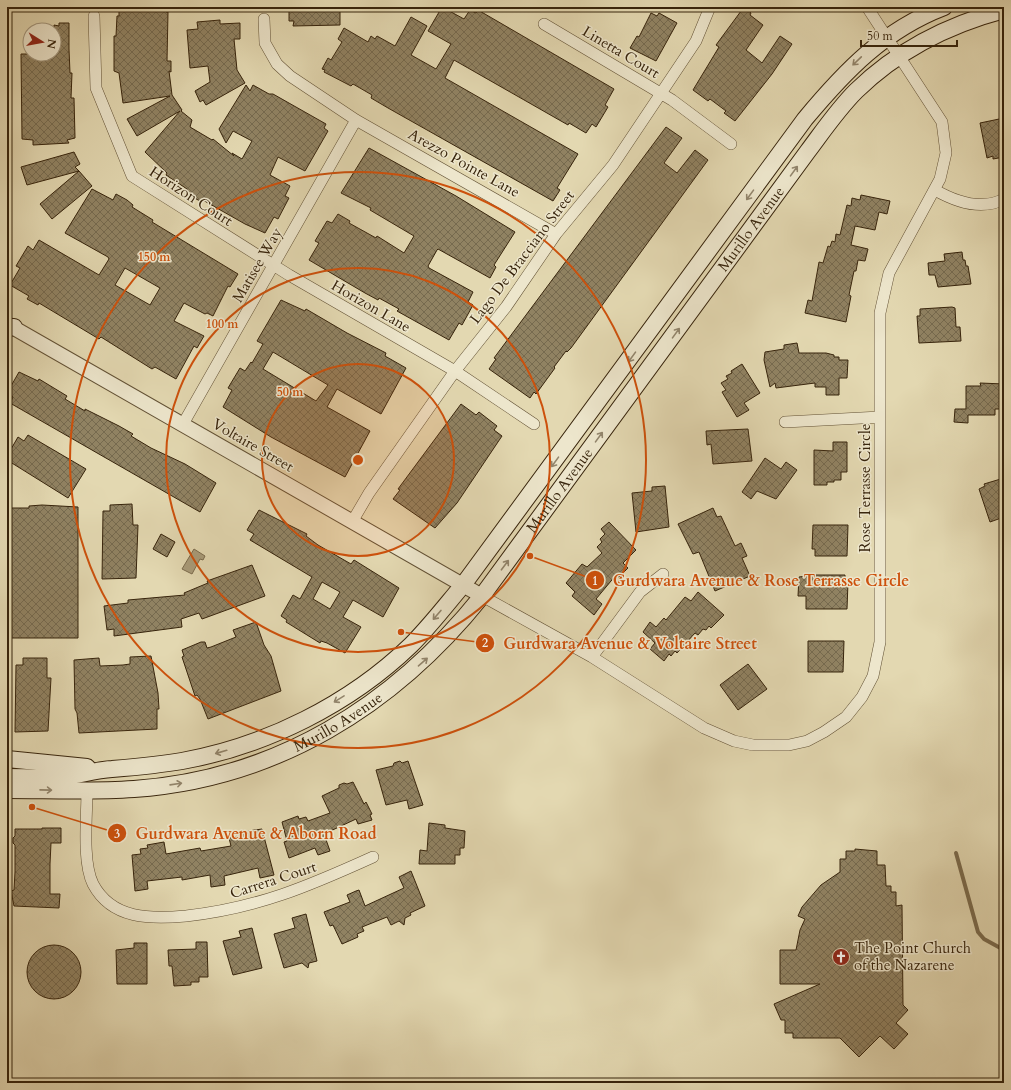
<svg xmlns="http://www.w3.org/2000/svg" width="1011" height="1090" font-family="Cardo,serif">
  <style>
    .water { fill: #a99b79; stroke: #7b6b4d }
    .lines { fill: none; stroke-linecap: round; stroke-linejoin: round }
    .stream { stroke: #7b6b4d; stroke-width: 4 }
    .building { fill: url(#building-cross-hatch); stroke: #37240c; fill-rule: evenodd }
    .minor-casing { stroke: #625135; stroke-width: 12 }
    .tertiary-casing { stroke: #625135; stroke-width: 16 }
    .secondary-casing { stroke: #37240c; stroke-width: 18 }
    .minor { stroke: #ede6cc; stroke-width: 11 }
    .tertiary { stroke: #ede6cc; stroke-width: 14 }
    .secondary { stroke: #ede6cc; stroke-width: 16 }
    .oneway { stroke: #92856c }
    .ring { fill: none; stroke: #cd510c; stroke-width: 2 }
    .labels { text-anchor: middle; stroke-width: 3; stroke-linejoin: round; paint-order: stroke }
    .street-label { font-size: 15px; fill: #37240c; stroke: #ede6cc }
    .poi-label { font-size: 15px; fill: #37240c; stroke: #ede6cc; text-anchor: start }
    .centre { fill: #cd510c; stroke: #ede6cc; stroke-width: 2 }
    .ring-label { font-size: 12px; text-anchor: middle; font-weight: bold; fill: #cd510c; stroke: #ede6cc; stroke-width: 3; stroke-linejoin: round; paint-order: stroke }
    .leader { fill: none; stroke: #cd510c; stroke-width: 1.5 }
    .callout-dot { fill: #cd510c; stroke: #ede6cc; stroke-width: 1.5 }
    .mark-label { font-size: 12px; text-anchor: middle; font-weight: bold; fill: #fff }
    .callout-label { font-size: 16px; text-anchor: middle; font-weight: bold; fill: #cd510c; stroke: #ede6cc; stroke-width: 3; stroke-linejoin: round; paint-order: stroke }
  </style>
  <defs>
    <pattern id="building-cross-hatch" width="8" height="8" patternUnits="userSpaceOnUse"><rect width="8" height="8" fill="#908262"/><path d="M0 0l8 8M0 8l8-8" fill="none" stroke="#766a4f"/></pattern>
  </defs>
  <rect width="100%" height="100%" fill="#e3d8b1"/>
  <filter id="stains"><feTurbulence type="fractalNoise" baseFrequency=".005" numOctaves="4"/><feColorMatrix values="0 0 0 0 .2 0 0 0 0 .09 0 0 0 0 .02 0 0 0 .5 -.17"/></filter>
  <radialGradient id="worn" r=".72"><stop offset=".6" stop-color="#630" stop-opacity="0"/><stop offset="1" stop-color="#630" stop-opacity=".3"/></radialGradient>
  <path class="water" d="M194,549L205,556L203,560L200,559L192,574L182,569Z"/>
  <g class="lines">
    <path class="stream" d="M956,853L978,932L984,939L1004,950"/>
  </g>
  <path class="building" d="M119,7H166V12H168L167,61H171V72L169,71L172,95L182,110L181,111L192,120L190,127L212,140L213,139L234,156L232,153L242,159L252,141L233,131L226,143L219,129L246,85L250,91L253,85L269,94H273L326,124L324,128L328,131L305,171L278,157L270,175L290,186L285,196L289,198L278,219L274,217L265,233L245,224L201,199L200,201L187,194V189L166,175L167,173L145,152L180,111L137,136L127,119L170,96L123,103L119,73L114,71V36H116L117,16H119Z
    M289,7H340V25L293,26L294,21H289Z
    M442,7L464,19L470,10L476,13L478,10L614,89L605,105L608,107L596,127L592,124L586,133L569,123L568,125L454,60L445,78L578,154L557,188L560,190L553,201L388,108L371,98L372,95L353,84L351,86L324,72L325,70L322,69L328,58L331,60L342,42L338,39L344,28L368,42L371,36L375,39L377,36L395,46L411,17L427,26L411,55L436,69L451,44L428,31Z
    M744,7L751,13L750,15L763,25L746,50L762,63L780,36L792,44L772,74L735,121L724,113L726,111L710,99L708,101L693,90L719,47L716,45Z
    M651,13L657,16L659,13L677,23L656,61L630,48L637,36L639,37Z
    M220,20V24L240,23V39H234L237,70L245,83L206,105L203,100L200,102L195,91L210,82L208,66L190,68L187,30L198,29L197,22Z
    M59,23H69V49L70,73H72L71,98H74L75,138L67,140L69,143L33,145V140L22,139L21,54H54V25L59,26Z
    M1004,118V157L993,159V156L987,158L980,123Z
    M666,127L682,138L664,163L677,173L695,150L708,160L571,348L567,352L566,351L554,367L555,368L536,394L534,392L530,398L489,369L496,359L494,358Z
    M369,148L456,196L515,232L494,265L496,267L490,278L438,249L437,250L428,266L429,268L473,292L468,302L473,305L462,325L459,323L449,340L397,311L399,309L379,298L378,300L365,293L309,260L319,243L315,241L327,221L332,223L338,214L350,221L349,223L376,238L377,236L404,253L414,236L370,210L371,208L341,193Z
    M74,152L80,164L75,167L79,171L27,185L21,167Z
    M79,171L92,186L52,219L40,204Z
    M92,189L113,200L116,194L127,200L133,205L132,207L153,220L152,222L238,274L230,287L228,286L213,316L207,313L205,314L184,303L174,321L204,336L197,348L194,346L176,379L155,367L152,369L101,337L99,339L39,303L38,305L27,299L29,296L10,285L20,268L16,266L28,246L33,250L39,240L99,275L109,259L108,257L65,233ZM125,268L160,288L150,305L115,285Z
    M861,195L890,201L887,214L879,212L875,230L855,226L851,245L868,249L865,261L858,260L856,271H854L849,295L851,296L846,322L805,313L808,300L812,301L819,262L823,263L828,246L830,247L832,241L835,242L836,234L840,235L847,205L851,206L852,198L860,200Z
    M962,252L963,260H965L966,266H968L971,284L938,287L935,275H929L928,263L945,261L944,254Z
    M281,300L305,311L306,309L347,333L386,353L385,356L406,368L381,414L337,389L327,407L370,431L345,477L271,437L223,407L232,390L228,388L240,368L245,371L251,362L252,363L263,344L257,341ZM273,352L328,385L316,401L263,369Z
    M952,307L955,308L956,327H960L961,341L919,343L917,316H920V309Z
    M797,343L799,353H826L834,355V357H839V360H848L847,378H839V395H826V387H815V383L776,388L775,383L770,387L764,360L765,352L784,349V345Z
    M742,364L760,393L744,403L749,410L737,417L722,392L726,390L721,383L728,379L726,376L732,373L731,371Z
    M19,372L38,381L39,379L67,396L65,399L85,411V409L119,426L133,434L131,436L151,448L185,464L216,483L200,512L10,403L13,397L7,393Z
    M980,383L1004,384V409H995V415H968V423L954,422L955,409H966V386H981Z
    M461,404L476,415L479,412L497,426L494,430L502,436L457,503L435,528L393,499L400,490L398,489Z
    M748,429L752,461L713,464L711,444L707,445L706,431Z
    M28,435L86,469L68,498L7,460V456L18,437L24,441Z
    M833,442H847V472H841V480H834V482H827V485H814V450L833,451Z
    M765,458L781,469L786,462L797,470L776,499L757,491L751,499L742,492Z
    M1004,478V517L990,522L979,489L985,486L984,484Z
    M665,486L669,527L636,532L632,493L652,491V487Z
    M132,504L133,525H138L136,578L102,579L103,511H110V505Z
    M42,505L78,507V638H10V630H7V563H11V532H7V508H29V506Z
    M713,508L717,517L721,516L735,546L741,543L747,556L742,558L750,576L715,591L699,552L693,554L678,524Z
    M259,510L307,534L306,536L318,545L351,564L354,560L399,588L383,617L353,600L343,617L361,627L345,653L327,643L321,641L320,643L286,622L287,620L281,616L293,595L300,599L312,577L250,540L254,534L247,530ZM322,582L340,592L330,609L313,599Z
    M609,522L636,550L623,563L628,568L619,577L616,575L596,599L602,604L594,615L572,596L575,592L566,583L582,564L587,567L602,553L597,547L602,542L600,539L605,534L601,529Z
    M813,525H848L847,556H815V549H812Z
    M161,534L175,542L167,557L153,549Z
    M252,565L265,596L202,619L199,613L181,619L182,627L114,636V629L107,630L104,606L128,603V600L185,595L184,593L208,583L207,581Z
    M814,575H845V582H848L847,609H806V596H798L799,577Z
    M698,592L724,615L711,628L709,626L706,630L703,629L698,635L695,633L677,653L675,651L671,656L669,654L664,661L650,649L655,643L643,632L650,622L656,627L664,618L666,620L685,597L691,601Z
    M256,622L264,645L271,656L281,691L208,719L200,699L197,695L195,696L182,657L184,656L182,650L201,642H205L207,648L211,647L236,637L233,630Z
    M808,641H844L843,672H808Z
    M151,656L158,693L159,709H157V729L79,733L77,713L75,709L74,660L99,658L100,666L123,665L130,664V657Z
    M23,658H47V678H51L48,731L15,732L16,665H23Z
    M748,664L767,689L738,710L720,685Z
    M400,761L402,763L408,761L423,805L409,809L407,800L386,805L376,770L393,766L394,763Z
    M353,782L364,804L366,802L372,814L370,815L372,820L358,824L356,819L324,834L330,851L318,855L315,848L289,858L284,842L287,841L282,822L298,816L299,819L306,817L308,821L330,813L322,796L339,788V785L344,783L347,784Z
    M429,823L445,825V828L465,831L464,848H460V855H455V864H419L420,850L427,851Z
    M42,828H61V843H51L50,864V894H60L59,908L14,906L11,891L14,890L15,872V845L13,843V838L15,836V829H42Z
    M262,829L274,875L260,878L258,868L224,876L225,885L211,887L210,875L182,880V877L147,881L148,889L135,891L132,855L141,854L140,849L148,848L147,845L164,842L166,854L200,848L201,851L231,846L229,838L247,834L248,831Z
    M855,849L877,851V865H885L886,886H891V892H896V906L902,905L903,1005L908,1010L896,1023L908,1034L894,1049L880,1036L859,1057L840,1038H793V1033H785V1020H781L774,1004L820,984H780V950H796L800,930L805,919L798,916L802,907L821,885L840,872V859H846V851H855Z
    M411,871L425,906L410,913L411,915L405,918L404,925L399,921L391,925L387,917L362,927L364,931L357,934L358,937L342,944L333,925L330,926L324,912L350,902L347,895L356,891L359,890L365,906L404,888L399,877Z
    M306,914L317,961L309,963L308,968L302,963L284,968L274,934L295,928L292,918Z
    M252,928L262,968L233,975L223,941L241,937L239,931Z
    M196,942H207L208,977H199V982H191V985L174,986L172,966H169L168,950L196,949Z
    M134,943H147V984H117L116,950L134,948Z
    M27 972a27 27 0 1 1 54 0a27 27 0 1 1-54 0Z"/>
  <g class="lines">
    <g class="minor-casing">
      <path id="minor" d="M94,16L96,88L132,176L289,275L455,371L534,424
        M264,19L265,43L277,64L290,76L356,120L556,234
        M544,24L672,100L731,144
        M935,190C956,202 981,211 1004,199
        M785,422L880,417
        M183,424L356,120
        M352,522L369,493L455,371L506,307L556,234L613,165L696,41L710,7
        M482,596L592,657L704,728L734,741L753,745H789L807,741L824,732L846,717L862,697L873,676L880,642V313L889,273L940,179L946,153L942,122L867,7
        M592,657L640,592L663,574
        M87,791C87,816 82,862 93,884C112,920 151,919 186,916C258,908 309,886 373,857"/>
    </g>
    <g class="tertiary-casing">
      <path id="tertiary" d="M7,324L482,596"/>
    </g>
    <g class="secondary-casing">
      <g id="secondary">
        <path d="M7,328L14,327"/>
        <path d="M7,759L87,767"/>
        <path d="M7,777C23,777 39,778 56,778C75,777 93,770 112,769C136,767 159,765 182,761C266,746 350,704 411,645C430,626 446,605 463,585L805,119C845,71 884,30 944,7"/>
        <path id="s1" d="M7,790C49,790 92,792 134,789C276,779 394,706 482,596L808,151C823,131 838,109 856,91C898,50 947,25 1004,10"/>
      </g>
    </g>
    <use href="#minor" class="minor"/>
    <use href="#tertiary" class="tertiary"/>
    <use href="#secondary" class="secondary"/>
  </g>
  <defs><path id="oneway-shaft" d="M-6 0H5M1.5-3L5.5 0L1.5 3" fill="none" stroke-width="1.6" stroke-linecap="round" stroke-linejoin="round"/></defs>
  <g class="oneway">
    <use href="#oneway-shaft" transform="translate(857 61) rotate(136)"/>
    <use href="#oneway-shaft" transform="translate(794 171) rotate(-54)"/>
    <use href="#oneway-shaft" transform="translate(750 195) rotate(126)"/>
    <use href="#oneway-shaft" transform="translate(676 333) rotate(-54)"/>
    <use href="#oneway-shaft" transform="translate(632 357) rotate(126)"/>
    <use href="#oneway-shaft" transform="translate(599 437) rotate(-54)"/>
    <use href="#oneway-shaft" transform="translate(555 462) rotate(126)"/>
    <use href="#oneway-shaft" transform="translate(505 565) rotate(-53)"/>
    <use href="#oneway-shaft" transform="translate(437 615) rotate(131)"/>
    <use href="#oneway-shaft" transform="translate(423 662) rotate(-41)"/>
    <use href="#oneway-shaft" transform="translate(339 699) rotate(148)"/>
    <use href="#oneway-shaft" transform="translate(221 752) rotate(164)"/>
    <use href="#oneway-shaft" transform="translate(176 784) rotate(-8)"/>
    <use href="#oneway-shaft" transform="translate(46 790) rotate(1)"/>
  </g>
  <circle cx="358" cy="460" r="96" fill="#cd510c" fill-opacity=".12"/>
  <g class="ring">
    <circle cx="358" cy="460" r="96"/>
    <circle cx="358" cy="460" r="192"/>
    <circle cx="358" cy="460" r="288"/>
  </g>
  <defs>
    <g id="church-disc" transform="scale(0.9)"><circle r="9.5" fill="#8f2418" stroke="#ede6cc"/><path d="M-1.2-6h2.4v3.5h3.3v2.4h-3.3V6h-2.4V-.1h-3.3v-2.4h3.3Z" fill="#fff"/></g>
  </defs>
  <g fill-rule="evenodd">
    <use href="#church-disc" x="841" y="957"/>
  </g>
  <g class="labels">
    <g class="street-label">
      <text transform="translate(621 52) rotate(31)" y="5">Linetta Court</text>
      <text transform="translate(464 163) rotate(29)" y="5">Arezzo Pointe Lane</text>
      <text transform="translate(191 196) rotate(33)" y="5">Horizon Court</text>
      <text dy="5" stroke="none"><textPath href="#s1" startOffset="992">Murillo Avenue</textPath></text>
      <text transform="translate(522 257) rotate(-53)" y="5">Lago De Bracciano Street</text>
      <text transform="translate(257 265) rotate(-60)" y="5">Matisee Way</text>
      <text transform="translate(371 306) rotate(30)" y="5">Horizon Lane</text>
      <text transform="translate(253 445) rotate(30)" y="5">Voltaire Street</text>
      <text transform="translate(865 488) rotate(-90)" y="5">Rose Terrasse Circle</text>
      <text dy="5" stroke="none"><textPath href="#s1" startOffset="668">Murillo Avenue</textPath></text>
      <text dy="5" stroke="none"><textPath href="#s1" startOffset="344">Murillo Avenue</textPath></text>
      <text transform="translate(273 880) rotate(-18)" y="5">Carrera Court</text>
    </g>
    <g class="poi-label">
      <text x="854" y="953">The Point Church<tspan x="854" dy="17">of the Nazarene</tspan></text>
    </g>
  </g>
  <circle cx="358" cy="460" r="6" class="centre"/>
  <g class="ring-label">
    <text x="154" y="261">150 m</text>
    <text x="222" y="328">100 m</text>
    <text x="290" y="396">50 m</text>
  </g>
  <path class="leader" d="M530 556L595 580M401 632L485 643M32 807L117 833"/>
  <g class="callout-dot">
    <circle cx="530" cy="556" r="4"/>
    <circle cx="401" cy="632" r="4"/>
    <circle cx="32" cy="807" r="4"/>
    <circle cx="595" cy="580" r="10"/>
    <circle cx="485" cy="643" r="10"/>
    <circle cx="117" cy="833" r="10"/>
  </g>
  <g class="mark-label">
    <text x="595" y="585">1</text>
    <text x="485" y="647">2</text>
    <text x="117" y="838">3</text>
  </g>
  <g class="callout-label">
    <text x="761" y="586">Gurdwara Avenue &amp; Rose Terrasse Circle</text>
    <text x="630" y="649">Gurdwara Avenue &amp; Voltaire Street</text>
    <text x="256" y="839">Gurdwara Avenue &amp; Aborn Road</text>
  </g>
  <rect width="1011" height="1090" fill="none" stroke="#e3d8b1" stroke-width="24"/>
  <rect x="8" y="8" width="995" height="1074" fill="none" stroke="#37240c" stroke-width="2"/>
  <rect x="12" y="12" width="987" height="1066" fill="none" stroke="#37240c"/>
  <g transform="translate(42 42) rotate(101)"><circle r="19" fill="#ede6cc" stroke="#a4987f"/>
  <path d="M0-3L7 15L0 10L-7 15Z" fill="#8f2418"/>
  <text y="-6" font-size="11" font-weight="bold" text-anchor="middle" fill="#37240c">N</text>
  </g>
  <path d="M861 40v6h96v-6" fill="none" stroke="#37240c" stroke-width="2"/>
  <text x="867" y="40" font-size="12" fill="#37240c" stroke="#ede6cc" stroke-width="3" paint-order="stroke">50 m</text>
  <rect width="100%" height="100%" filter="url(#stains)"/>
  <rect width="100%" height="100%" fill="url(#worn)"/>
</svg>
